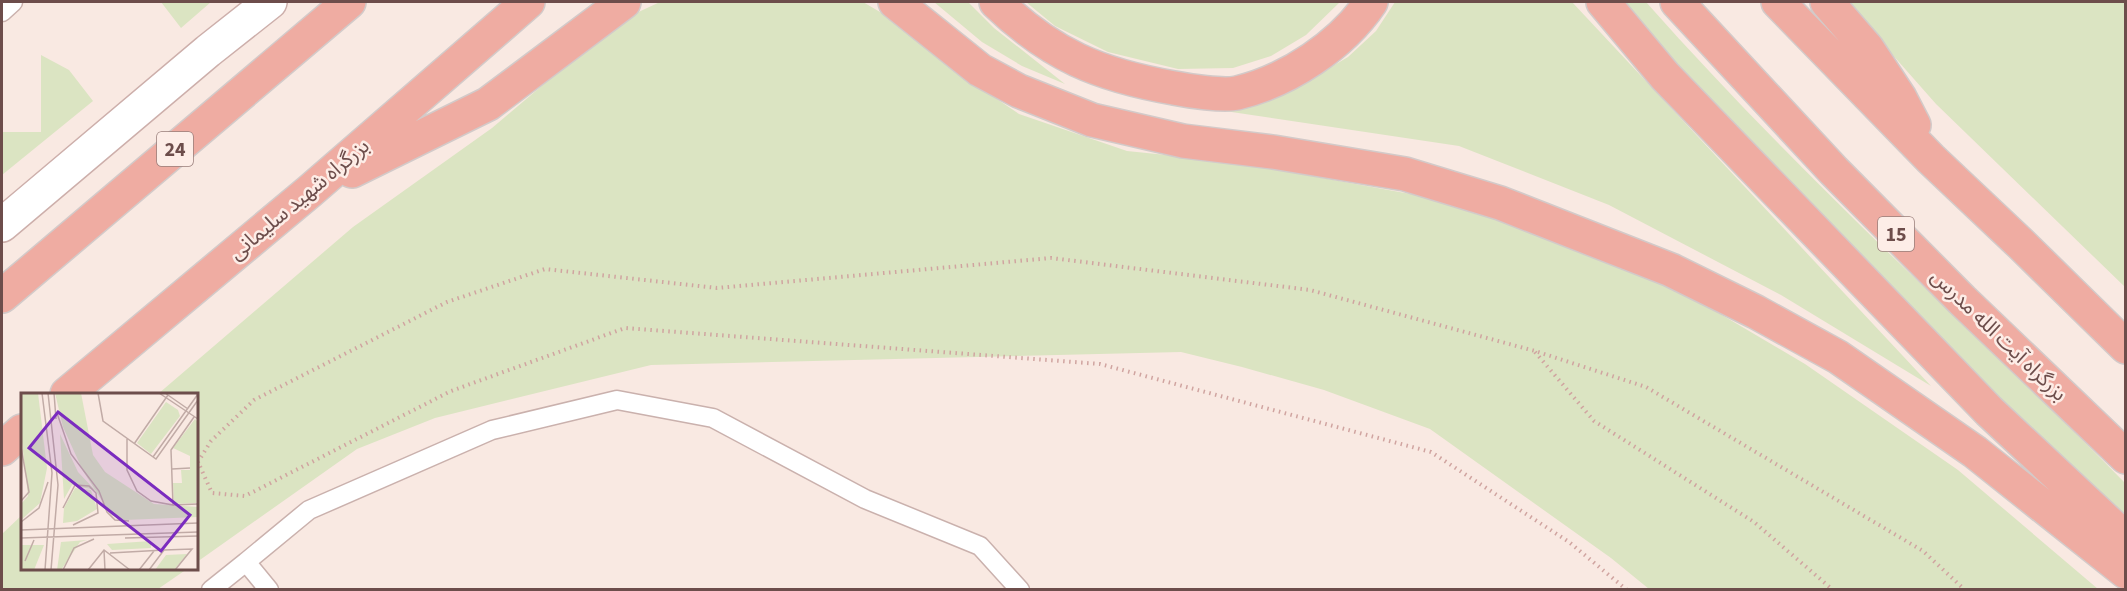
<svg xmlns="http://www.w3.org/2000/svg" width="2127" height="591" font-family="'Source Sans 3','Noto Sans Arabic',sans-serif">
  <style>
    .green { fill: #dbe4c2 }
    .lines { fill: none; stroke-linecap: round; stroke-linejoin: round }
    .service-casing { stroke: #cab1ad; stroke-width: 21 }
    .secondary-casing { stroke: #cdafab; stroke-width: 36 }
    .trunk-casing { stroke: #d3cac9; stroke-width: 36 }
    .path { stroke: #d0a4a0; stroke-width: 4; stroke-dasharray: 1.5 4.5; stroke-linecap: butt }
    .service { stroke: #fff; stroke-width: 18 }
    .secondary { stroke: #fff; stroke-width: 33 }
    .trunk { stroke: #efaca2; stroke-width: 33 }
    .labels { text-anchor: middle; stroke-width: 5; stroke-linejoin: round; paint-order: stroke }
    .shield { fill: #fdede7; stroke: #987d7a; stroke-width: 1.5 }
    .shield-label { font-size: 20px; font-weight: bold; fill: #6d4d4b }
    .street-label { font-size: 21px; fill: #6d4d4b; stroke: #fdede7 }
    .inset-road { fill: none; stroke: #c1aba6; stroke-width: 1.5 }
    .view { fill: #7b2cbf; fill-opacity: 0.15; stroke: #7b2cbf; stroke-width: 3 }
    .inset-edge { fill: none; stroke: #6d4d4b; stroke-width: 3 }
  </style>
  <rect width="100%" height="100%" fill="#f9e9e2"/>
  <path class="green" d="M161,2H211L181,28Z
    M660,2H863L897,22L954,70L1019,114L1127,151L1235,162L1416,195L1570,243L1688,295L1805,364L1958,470L2098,589H1649L1611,558L1430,429L1324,390L1242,367L1181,352L651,365L435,418L357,449L197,562L196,394H158L353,227L492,128L617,22Z
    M934,2H968L994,28L1065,84L1022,66L982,42Z
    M1026,2H1340L1306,35L1271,56L1233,68L1178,69L1108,52L1055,26Z
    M1395,2H1572L1931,386L1781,295L1609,205L1459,146L1144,99L1297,87L1348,57L1376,31Z
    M1611,2H1646C1733,100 1826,193 1921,284C1989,351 2059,415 2125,483V525L2052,455Z
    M1846,2H2125V287L1936,104Z
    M41,55L69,70L93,101L2,175V132H41Z
    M22,515V568L187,569L158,589H2V534Z"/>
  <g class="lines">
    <g class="service-casing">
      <path id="service" d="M2,12L13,2
        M211,590L246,562
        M269,590L246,562L309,510L492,430L617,400L713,418L865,499L980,546L1020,590"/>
    </g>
    <g class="secondary-casing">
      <path id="secondary" d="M2,225L208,51L270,2"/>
    </g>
    <g class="trunk-casing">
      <path id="trunk" d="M895,2L980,70L1019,91L1092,120L1183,141L1273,152L1405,174L1500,203L1671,270L1756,312L1838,357L1975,452L2126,572
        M996,2C1051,55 1099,75 1174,88C1189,91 1223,96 1237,93C1288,81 1342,45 1371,2
        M1603,2L1665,76L1989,411L2126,539
        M1677,2L1834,171L1962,300L2126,457
        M1778,2L1931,159L2021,244L2126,347
        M1827,2L1867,48L1900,98L1914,125
        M352,171L488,104L624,2
        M2,296L349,2
        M67,394L310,191L528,2
        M2,449L22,431"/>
    </g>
    <path class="path" d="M1535,352L1594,421L1754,522L1833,590
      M1627,590L1569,542L1431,452L1100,364L625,328L451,391L245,496L212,493L198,462L211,441L254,400L447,302L545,269L717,288L1051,258L1310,290L1535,351L1646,387L1923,551L1965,590"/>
    <use href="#service" class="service"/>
    <use href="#secondary" class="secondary"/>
    <use href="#trunk" class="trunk"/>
  </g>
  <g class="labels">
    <g class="shield">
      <rect x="157" y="132" width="36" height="34" rx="4.5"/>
      <rect x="1878" y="217" width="36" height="34" rx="4.5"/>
    </g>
    <g class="shield-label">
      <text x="175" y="156">24</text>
      <text x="1896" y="241">15</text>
    </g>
    <g class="street-label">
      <text transform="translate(299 199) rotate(-40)" y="7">بزرگراه شهید سلیمانی</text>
      <text transform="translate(1999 335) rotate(44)" y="7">بزرگراه آیت الله مدرس</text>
    </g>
  </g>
  <g transform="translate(21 393)">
    <rect width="177" height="177" fill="#f9e9e2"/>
    <path d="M0,0H17L26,75L19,110L0,127V111L7,103L0,40ZM34,0H60L72,62L84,79L133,111L177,114V124L103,127L90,122L62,78L42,34ZM145,9L157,17L159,23L130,61L116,50ZM174,26L177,29L175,110L153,111L152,90H161L160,77H169V63L152,55ZM39,41L57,79L74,97L51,92L43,106ZM54,95L70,97L76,116L56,128L42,130L43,115ZM66,147L59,149L40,177H36L40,149ZM130,148V155L91,157L86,151ZM0,152H23L13,177H0ZM166,161L153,177H134L145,162Z" fill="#dbe4c2"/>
    <path class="inset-road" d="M21,0L31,80L24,177M27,0L37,92L30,177M33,0L35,26M77,0L82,28L135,66L177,7M138,0L177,26M144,0L167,16M36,20L50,61L78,98L86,119L94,127L108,128M106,46V77L116,98L130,108L152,112L150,57L173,24M113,51L147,2M0,54L8,99L0,108M132,64L177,1M151,76L169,75M152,112L177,111M42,115L54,92L68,93L75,100L77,120L52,132M0,129L18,115L27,89M0,137L177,130M0,145L177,139M104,145L177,143M83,157L84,177M89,160L143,157M4,168L13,147M42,177L53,155L73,146M67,177L83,157L109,177M118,177L133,158M128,177L143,157L171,156L154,177"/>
    <path class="view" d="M37,19L169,122L140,158L8,55Z"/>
    <rect width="177" height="177" class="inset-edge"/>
  </g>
  <rect width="2127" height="591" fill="none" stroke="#6d4d4b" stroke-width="6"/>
</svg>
